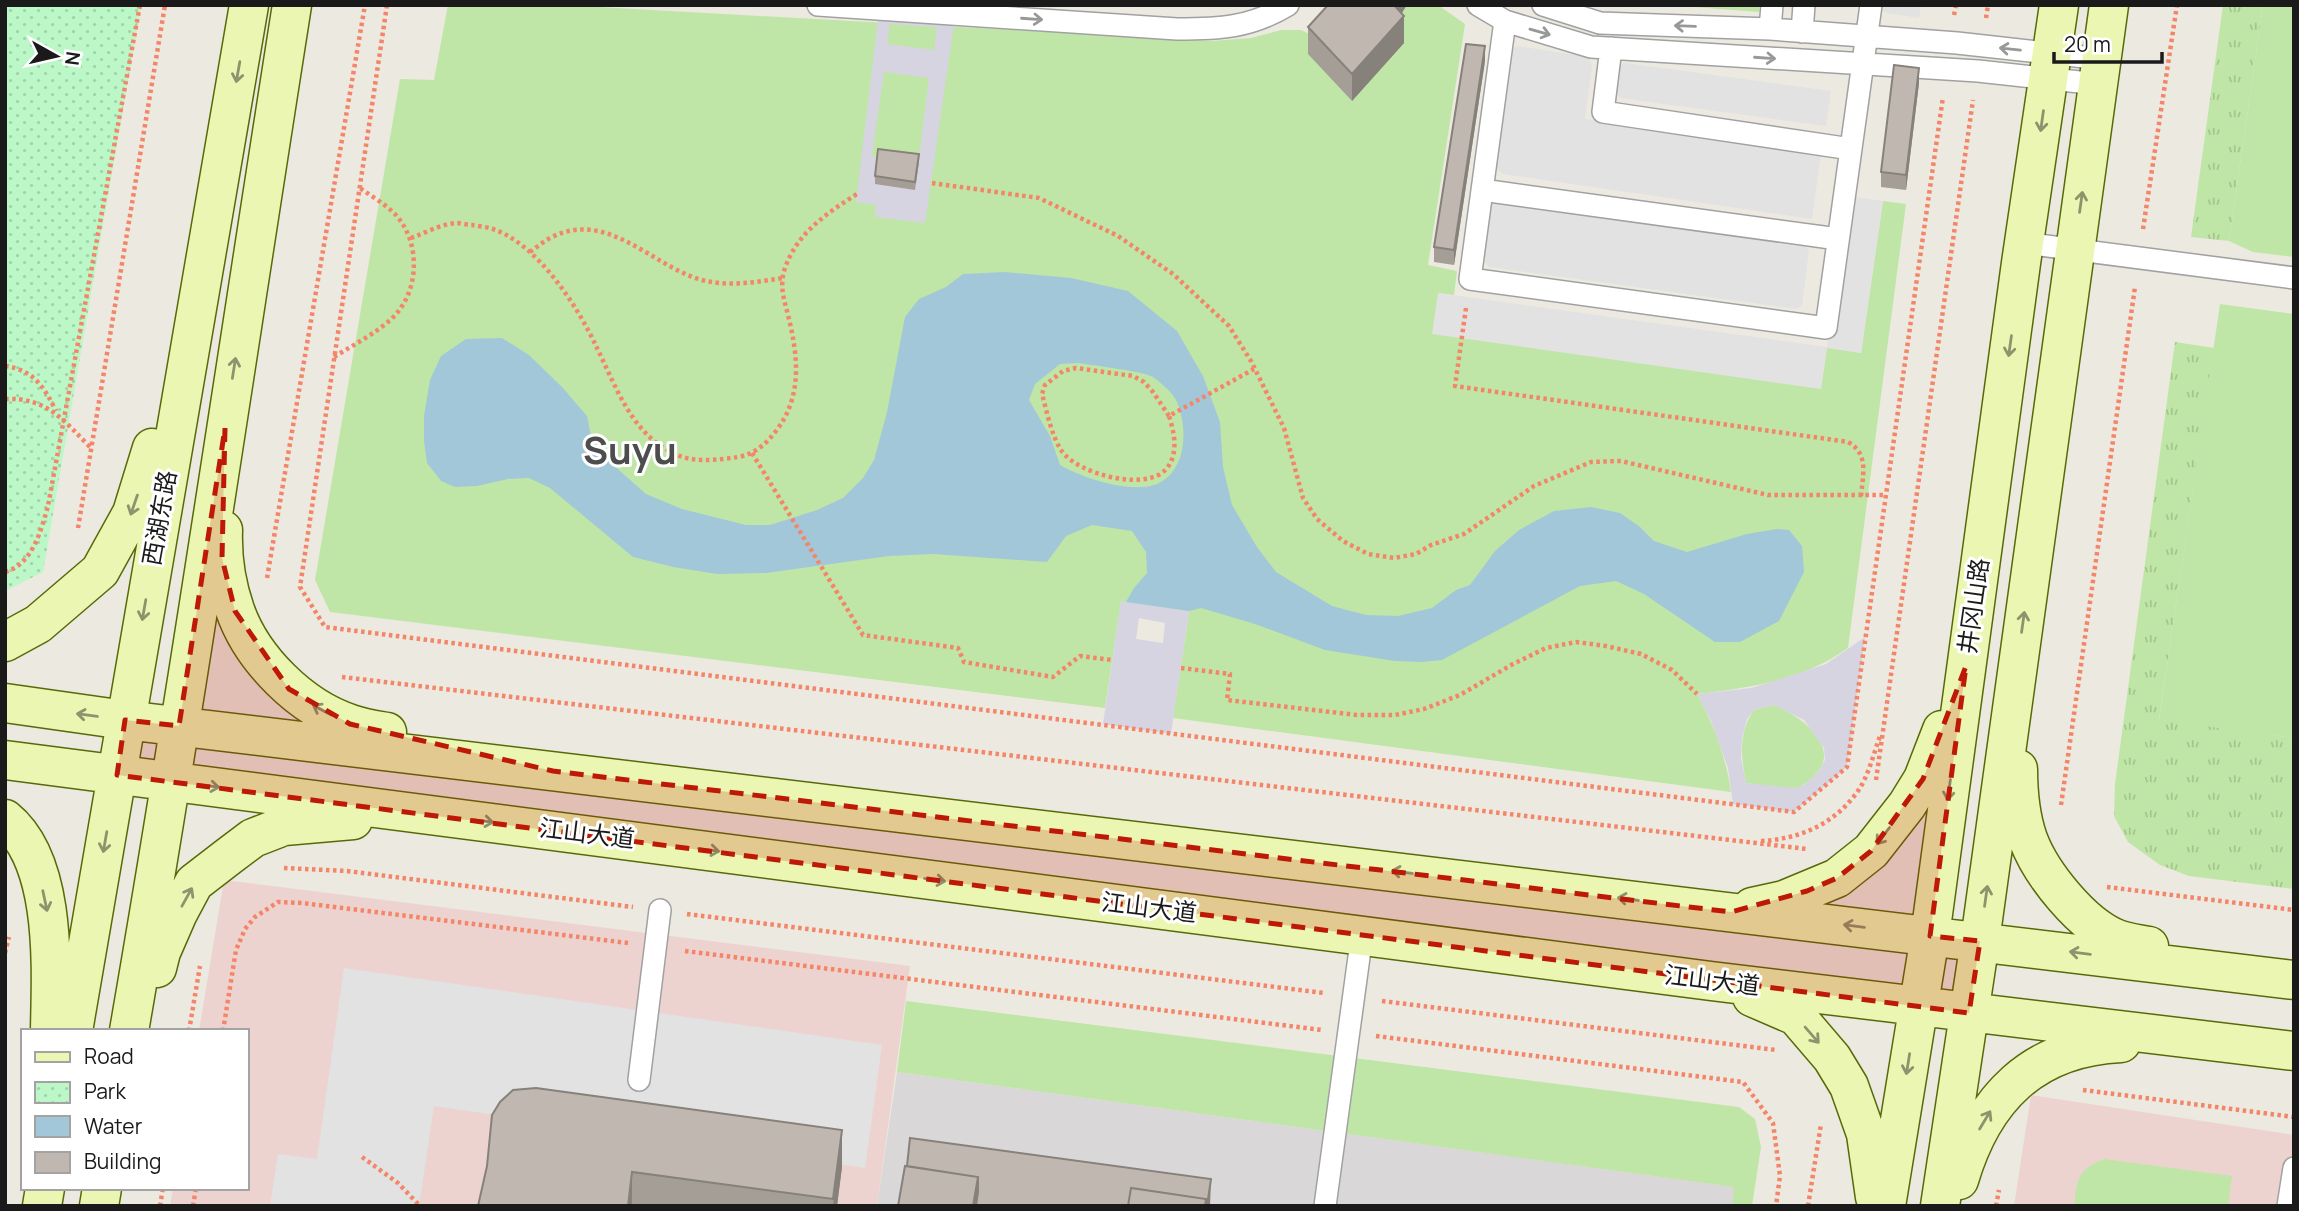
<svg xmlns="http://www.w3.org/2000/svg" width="2299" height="1211" font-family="Manrope,'Noto Sans SC',sans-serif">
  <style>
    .residential { fill: #d9d7d7 }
    .commercial { fill: #edd3cf }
    .grass { fill: url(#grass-tufts) }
    .park { fill: url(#park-dots) }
    .garden { fill: #bfe6a6 }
    .parking { fill: #e2e2e2 }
    .plaza { fill: #d6d4e1; fill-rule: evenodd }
    .water { fill: #a1c7d9; fill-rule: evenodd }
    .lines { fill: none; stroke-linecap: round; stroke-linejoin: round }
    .lane-casing { stroke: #a1a1a1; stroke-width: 24 }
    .secondary-casing { stroke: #566b08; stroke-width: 41 }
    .path { stroke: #f48569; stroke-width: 4.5; stroke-dasharray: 3.5 3.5; stroke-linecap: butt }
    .lane { stroke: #fff; stroke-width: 21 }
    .secondary { stroke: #ecf6b3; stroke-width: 38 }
    .wall { fill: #a59e97 }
    .shaded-wall { fill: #86817b }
    .building { fill: #c0b8b0; stroke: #86817b; stroke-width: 2 }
    .oneway { stroke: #989898 }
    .oneway2 { stroke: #8e936e }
    .marked { fill: #be1907; fill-opacity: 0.2; stroke: #be1907; stroke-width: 5; stroke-dasharray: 14 9; stroke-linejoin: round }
    .labels { text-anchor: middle; stroke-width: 6; stroke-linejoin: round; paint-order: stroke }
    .street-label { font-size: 24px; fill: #1a1a1a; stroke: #fff }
    .town-label { font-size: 38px; font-weight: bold; fill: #4d4d4d; stroke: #fff }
  </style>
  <defs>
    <pattern id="grass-tufts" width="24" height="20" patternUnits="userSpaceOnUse" patternTransform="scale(1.75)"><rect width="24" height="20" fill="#bfe6a6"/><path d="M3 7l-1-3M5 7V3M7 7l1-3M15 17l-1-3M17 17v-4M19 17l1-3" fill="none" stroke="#a4c58e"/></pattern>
    <pattern id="park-dots" width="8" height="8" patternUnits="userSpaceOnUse" patternTransform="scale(1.75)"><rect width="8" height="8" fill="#bcf7c7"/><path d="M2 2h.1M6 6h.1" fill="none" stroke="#a1d3aa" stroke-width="1.8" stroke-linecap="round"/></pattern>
  </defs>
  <rect width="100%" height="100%" fill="#ece9e0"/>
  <path class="residential" d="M897,1072L1735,1187L1732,1206H877Z"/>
  <path class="commercial" d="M224,880L910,966L877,1206H170L173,1188H247V1031H199Z
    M2031,1095L2294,1135V1206H2014Z"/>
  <path class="grass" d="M2223,5H2263L2229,241L2191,237Z
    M2175,342L2214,348L2159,719L2294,738V889L2189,876L2160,865L2128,842L2114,816L2115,784Z"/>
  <path class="park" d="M5,5H141L43,572L5,591Z"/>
  <path class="garden" d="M448,5H563L1211,41L1251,38L1281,30H1301L1321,40L1392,30L1407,5H1438L1465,24L1428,265L1457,271L1454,295L1438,293L1821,388L1827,347L1861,353L1883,201L1906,204L1848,648C1803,680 1751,688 1697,694C1714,725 1726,757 1731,792L1173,718L1189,612L1121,602L1105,708L330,612L315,580L400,79L434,80Z
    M1669,5H1759V12Z
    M2263,5H2294V257L2253,252L2229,241Z
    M2220,304L2294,314V738L2159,720Z
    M1774,705C1800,715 1844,748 1814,776C1808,781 1803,787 1795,788C1780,790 1761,785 1746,783C1741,758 1738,732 1754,710Z
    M906,1001L1739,1107L1755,1119L1761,1147L1752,1206H1732L1734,1187L897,1072Z
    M2104,1159L2232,1176L2228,1206H2074C2077,1179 2077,1170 2104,1159Z"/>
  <path class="parking" d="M1881,5H1921L1919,18L1887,13L1880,8Z
    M1517,46L1589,57L1592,66L1585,119L1821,153L1812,219L1503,174L1495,168L1511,50Z
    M1625,63L1831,91L1826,126L1620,98L1615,92L1617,66Z
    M1847,196L1883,201L1861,353L1827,348L1821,389L1432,334L1438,293L1827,347Z
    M1496,200L1803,244L1809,250L1802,306L1796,309L1489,267L1484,261L1491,205Z
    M344,968L882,1045L865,1168L434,1106L419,1206H270L278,1154L317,1159Z"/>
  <path class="plaza" d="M878,19L954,24L925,223L875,217L876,205L856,202ZM890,24L937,27L934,50L887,44ZM884,72L929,78L915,189L878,157L872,156Z
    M1121,601L1189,611L1171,734L1103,724ZM1139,618L1165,623L1163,643L1136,639Z
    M1865,637L1847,767L1794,812L1733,804L1728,768L1711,721L1697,694L1751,688L1796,674L1826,664ZM1774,705L1804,720L1824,748L1825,760L1819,771L1804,785L1795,788L1746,783L1741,758L1742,738L1747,719L1754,710Z"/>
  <path class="water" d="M1005,272L1071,278L1128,291L1177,331L1203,376L1220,422L1223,467L1232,505L1257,547L1276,572L1332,606L1366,615L1398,616L1432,608L1456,590L1470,585L1495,551L1519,530L1554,511L1591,507L1620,513L1640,527L1654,541L1687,552L1747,534L1777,529L1789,530L1802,546L1804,572L1779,621L1740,642H1715L1644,594L1616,581L1580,586L1442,660L1422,662L1395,661L1325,650L1255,624L1201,608L1189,611L1126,602L1134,588L1147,573L1146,552L1132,531L1092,525L1066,536L1047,562L933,554L889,556L766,573L717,574L673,567L633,557L550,488L529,478L508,479L477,486L455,487L441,481L427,463L424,441V416L430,380L441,356L466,339L502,338L529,355L563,388L587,416L591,436L602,455L646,494L682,509L746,525H770L817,510L843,498L863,478L874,460L887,412L905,317L919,299L946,287L963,274ZM1079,363C1095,366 1143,371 1153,377C1160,382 1173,393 1176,400C1189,427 1187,474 1154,485C1128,493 1083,478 1060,465L1050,436L1029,400L1035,384L1060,364Z"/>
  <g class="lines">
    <g class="lane-casing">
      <path id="lane" d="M818,5L1177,29C1219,29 1250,28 1288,5
        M1478,5L1505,21L1591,47L1978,71L2098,84
        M1543,5L1600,23L1770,29L1957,43L2102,59
        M1505,21L1470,279L1826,328L1871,5
        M1770,29L1772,5
        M1802,32L1804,5
        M1611,48L1603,112L1851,149
        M1482,190L1838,239
        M2024,243L2294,278
        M639,1080L660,910
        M1325,1206L1362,935
        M2288,1206L2294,1168"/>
    </g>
    <g class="secondary-casing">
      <path id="secondary" d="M223,530C222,557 226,584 235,610C252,659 301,708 351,724C362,728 375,730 387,732
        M5,642L38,624L100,571L132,513L152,448
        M5,703L125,720L2294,980
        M5,760L1711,981L2294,1051
        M2018,769C2018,792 2020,816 2028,839C2041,874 2082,925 2117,939C2127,943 2139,944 2149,946
        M5,819C58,862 51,970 50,1031
        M1752,907L1784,900L1837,878L1871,851L1907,805L1923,779L1942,730
        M157,968L161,952L178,913L194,883L229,856L253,838L284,826L353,820
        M1752,997L1796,1016L1832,1058L1849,1086L1866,1134L1875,1197
        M73,1031L249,5
        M129,1031C188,690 238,347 292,5
        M1959,1180C1983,1098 2033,1047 2121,1043
        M42,1206L45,1188
        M99,1206L102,1188
        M1886,1206L1930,936L2021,263L2059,5
        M1940,1206L1980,941L2109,5"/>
    </g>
    <path class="path" d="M387,5L300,587L325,627L1794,812L1847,767L1943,97
      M1954,15L1956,5
      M1986,18L1988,5
      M932,183L1039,198L1118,236L1173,274L1229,326L1251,361L1284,428L1303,498L1317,519L1343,541L1368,554L1394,558L1416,554L1431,545L1464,534L1534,486L1591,462L1621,461L1768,495H1885
      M2143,229L2177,5
      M411,238C425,233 441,224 456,223C461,223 467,225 472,225C478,226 486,227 493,229C537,244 577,305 596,346C616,386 631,434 675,454C693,463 719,460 738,457C755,454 766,444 776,431C803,396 798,355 788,315C784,299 779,285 785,268C797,233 827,213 857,194
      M530,252C537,247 544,241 552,237C608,209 653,267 702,280C729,287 757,282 783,278
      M1466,308L1455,386L1848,442C1869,454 1863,474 1861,496
      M334,357C353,345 373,335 389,321C420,295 422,243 395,214C385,204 371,196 360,188
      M5,366C34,370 44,387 56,411
      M5,399C47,397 64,421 91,448
      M1169,416L1153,392L1144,382L1133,376L1076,368L1063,371L1045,385L1042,394C1047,412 1051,434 1061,450C1076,474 1148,493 1167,468C1179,453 1174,432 1169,416L1254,369
      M752,453L863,635L958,648L964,662L1053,677L1080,656L1112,660
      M78,528L165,5
      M5,572C33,564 41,530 48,506L140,5
      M267,578L365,5
      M1181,668L1230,674L1227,700L1357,715H1395L1424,709L1460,695L1513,664L1546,648L1576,642L1606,646L1641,654L1672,670L1697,694
      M342,677L1807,849
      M1876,780L1973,100
      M2061,805L2135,287
      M1761,841C1798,839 1831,826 1855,795C1868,779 1873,755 1880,736
      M284,868L347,871L633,907
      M2107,887L2294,910
      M687,914L1324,993
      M685,951L1322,1030
      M5,953L9,937
      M1382,1001L1776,1050
      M189,1031L200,966
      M223,1031L236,950L245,929L255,917L278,902L302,903L628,943
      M1376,1036L1743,1082L1773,1123L1780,1176L1776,1206
      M2083,1090L2294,1117
      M362,1157L398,1183L420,1206
      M160,1206L163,1188
      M193,1206L196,1188
      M1808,1206L1821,1124
      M1996,1206L1999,1190"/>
    <use href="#lane" class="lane"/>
    <use href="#secondary" class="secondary"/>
  </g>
  <path class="wall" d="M1402,13L1404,43L1352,101L1308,54V27Z
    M1485,61L1454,265L1434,262V247Z
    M1919,83L1906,190L1881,187V172Z
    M919,162L915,190L875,184V176Z
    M513,1090L842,1167L837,1206H478Z"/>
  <path class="shaded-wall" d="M1392,5H1407L1392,29L1404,16V43L1352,101V74Z
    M1485,46V61L1454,265V250Z
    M1919,68V83L1906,190V175Z
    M842,1130V1167L837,1206H833Z
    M632,1172V1206H628Z
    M978,1177V1206H973Z
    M1211,1179L1210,1206H1207Z"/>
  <path class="building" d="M1328,5H1394L1404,16L1352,74L1308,27Z
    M1466,44L1485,46L1454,250L1434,247Z
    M1894,65L1919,68L1906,175L1881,172Z
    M878,149L919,154L915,182L875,176Z
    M536,1088L842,1130L833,1199L632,1172L628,1206H478L487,1166L492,1115L500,1102L513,1090Z
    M910,1138L1211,1179L1207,1206H1206V1199L1131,1188L1128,1206H976L978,1192V1177L907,1166Z
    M905,1166L978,1177L973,1206H898Z
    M1131,1188L1206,1199L1205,1206H1128Z"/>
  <defs><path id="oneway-shaft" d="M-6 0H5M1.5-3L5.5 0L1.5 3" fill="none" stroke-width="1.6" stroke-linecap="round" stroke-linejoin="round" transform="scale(1.75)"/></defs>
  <g class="oneway">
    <use href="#oneway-shaft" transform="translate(1032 19) rotate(4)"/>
    <use href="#oneway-shaft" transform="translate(1685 26) rotate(-178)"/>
    <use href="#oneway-shaft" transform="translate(1540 32) rotate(16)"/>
    <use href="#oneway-shaft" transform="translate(2010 49) rotate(-174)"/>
    <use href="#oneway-shaft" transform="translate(1765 58) rotate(4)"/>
  </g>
  <g class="oneway2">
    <use href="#oneway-shaft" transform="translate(238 72) rotate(100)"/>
    <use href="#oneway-shaft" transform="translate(2042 121) rotate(98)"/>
    <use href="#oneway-shaft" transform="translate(2081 202) rotate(-82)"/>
    <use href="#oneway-shaft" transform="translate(2010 346) rotate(98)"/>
    <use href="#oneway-shaft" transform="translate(234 368) rotate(-81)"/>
    <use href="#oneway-shaft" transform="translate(134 505) rotate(109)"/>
    <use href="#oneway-shaft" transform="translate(144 610) rotate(100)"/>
    <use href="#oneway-shaft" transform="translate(2023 622) rotate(-82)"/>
    <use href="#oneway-shaft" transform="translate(322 710) rotate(-152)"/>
    <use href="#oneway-shaft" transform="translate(87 715) rotate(-172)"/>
    <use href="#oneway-shaft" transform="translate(209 786) rotate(8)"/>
    <use href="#oneway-shaft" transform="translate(1949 790) rotate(98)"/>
    <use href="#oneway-shaft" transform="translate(483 821) rotate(7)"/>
    <use href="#oneway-shaft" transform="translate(1883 836) rotate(128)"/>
    <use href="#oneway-shaft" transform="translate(105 842) rotate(100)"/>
    <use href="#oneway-shaft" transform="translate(709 850) rotate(7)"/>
    <use href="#oneway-shaft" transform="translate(1402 872) rotate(-173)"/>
    <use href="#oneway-shaft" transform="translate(935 880) rotate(7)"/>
    <use href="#oneway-shaft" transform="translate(1986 896) rotate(-82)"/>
    <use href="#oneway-shaft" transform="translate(187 897) rotate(-61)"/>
    <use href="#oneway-shaft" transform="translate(1628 899) rotate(-173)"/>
    <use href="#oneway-shaft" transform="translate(45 901) rotate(78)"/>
    <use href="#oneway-shaft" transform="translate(1854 926) rotate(-173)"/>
    <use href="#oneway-shaft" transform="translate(2080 953) rotate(-173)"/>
    <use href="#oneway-shaft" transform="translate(1812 1035) rotate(49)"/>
    <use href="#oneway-shaft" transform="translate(1908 1064) rotate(99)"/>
    <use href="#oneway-shaft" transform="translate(1985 1120) rotate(-59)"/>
  </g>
  <path class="marked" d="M225,428L222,558L235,611L289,689L350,724L553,771L1731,912L1807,891L1837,878L1871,851L1923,779L1966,666L1930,936L1980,941L1969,1013L117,775L125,720L179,726Z"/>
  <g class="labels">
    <g class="street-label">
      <text transform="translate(160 518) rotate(-80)" y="8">西湖东路</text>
      <text transform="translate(1974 606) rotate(-82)" y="8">井冈山路</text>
      <text transform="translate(587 834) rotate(7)" y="8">江山大道</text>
      <text transform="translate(1149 908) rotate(7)" y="8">江山大道</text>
      <text transform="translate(1712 981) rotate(7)" y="8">江山大道</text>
    </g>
    <g class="town-label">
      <text x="630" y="464">Suyu</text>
    </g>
  </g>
  <rect width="2299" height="1211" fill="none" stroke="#1a1a1a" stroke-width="14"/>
  <rect x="21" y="1029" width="228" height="161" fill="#ffffff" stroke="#a3a3a3" stroke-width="2"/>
  <rect x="35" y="1052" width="35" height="10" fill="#ecf6b3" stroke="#a3a3a3" stroke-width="2"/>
  <text x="84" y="1064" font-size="21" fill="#1a1a1a">Road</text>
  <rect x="35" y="1082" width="35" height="21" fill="url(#park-dots)" stroke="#a3a3a3" stroke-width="2"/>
  <text x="84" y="1099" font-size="21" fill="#1a1a1a">Park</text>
  <rect x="35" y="1116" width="35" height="21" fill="#a1c7d9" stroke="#a3a3a3" stroke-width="2"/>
  <text x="84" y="1134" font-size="21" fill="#1a1a1a">Water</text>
  <rect x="35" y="1152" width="35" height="21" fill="#c0b8b0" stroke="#a3a3a3" stroke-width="2"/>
  <text x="84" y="1169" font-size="21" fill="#1a1a1a">Building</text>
  <g transform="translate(56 56) rotate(98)" stroke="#ffffff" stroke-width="5" paint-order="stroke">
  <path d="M0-5L12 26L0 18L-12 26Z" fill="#1a1a1a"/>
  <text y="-10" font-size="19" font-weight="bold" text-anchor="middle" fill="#1a1a1a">N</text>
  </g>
  <path d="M2054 52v10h108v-10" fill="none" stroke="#1a1a1a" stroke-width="3.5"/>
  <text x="2064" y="52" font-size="21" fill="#1a1a1a" stroke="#ffffff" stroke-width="5" paint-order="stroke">20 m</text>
</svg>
